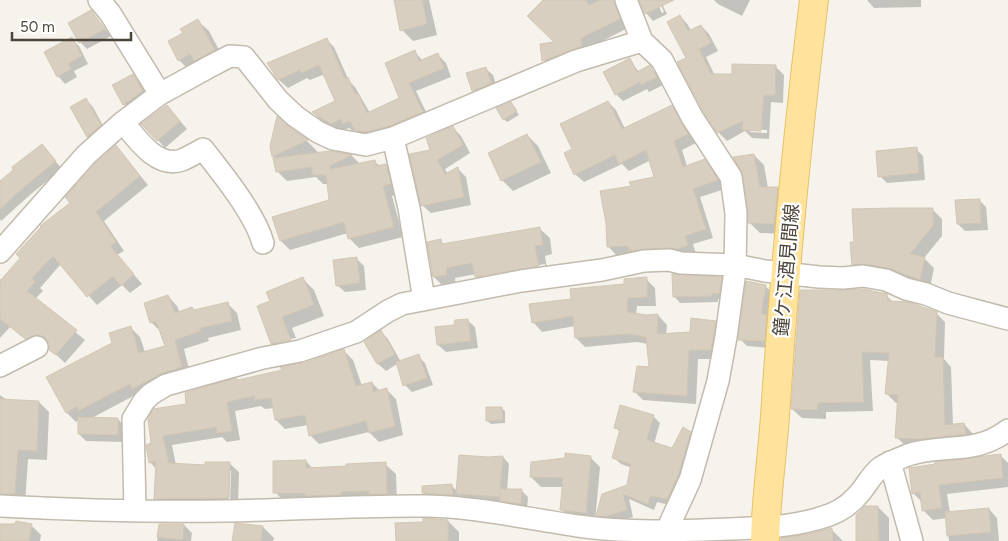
<svg xmlns="http://www.w3.org/2000/svg" width="1008" height="541" font-family="Figtree,'Noto Sans JP',sans-serif">
  <style>
    .shadow { fill: #0003; fill-rule: evenodd }
    .building { fill: #d8cfc1; stroke: #d3c7b4 }
    .lines { fill: none; stroke-linecap: round; stroke-linejoin: round }
    .minor-casing { stroke: #c2bbae; stroke-width: 24 }
    .major-casing { stroke: #e6c16a; stroke-width: 30 }
    .minor { stroke: #fff; stroke-width: 21 }
    .major { stroke: #ffe39c; stroke-width: 28 }
    .labels { text-anchor: middle; stroke-width: 4.5; stroke-linejoin: round; paint-order: stroke }
    .street-label { font-size: 19px; fill: #4b4439; stroke: #fff }
  </style>
  <rect width="100%" height="100%" fill="#f6f3ec"/>
  <path class="shadow" d="M395,0H429L437,35L413,41L402,30Z
    M545,0H618L628,28L590,47L553,70L544,60L556,43Z
    M640,0H656L662,13L664,12L659,0H660L667,14L653,21L646,13Z
    M714,0H750L742,16L718,4Z
    M867,0H921V7L874,8Z
    M91,12L111,36L87,49L80,42Z
    M680,16L688,25L691,31L701,26L709,34L718,51L706,57L715,76L733,75L776,67L784,75L783,103L771,102L769,139L752,138L745,131L727,141L718,132L704,110L688,59ZM750,129L767,130V133L750,132Z
    M198,21L209,31L225,61L190,71L179,60L184,34Z
    M71,39L79,46L88,64L74,71L77,77L65,84L58,76Z
    M326,39L334,47L349,81L355,87L370,113L401,99L414,51L423,61L438,55L446,63L451,77L416,91L430,120L364,138L356,130L353,131L349,128L340,132L321,120L314,113L337,102L325,74L310,80L307,78L288,88L279,80L269,64Z
    M630,60L639,72L649,67L657,74L663,85L649,92L647,89L623,101L616,94Z
    M485,68L493,75L498,90L480,98L473,91Z
    M133,76L140,83L150,99L131,111L124,104Z
    M86,100L93,107L107,133L95,144L88,137L72,107Z
    M608,102L616,110L625,129L671,107L680,115L696,143L682,150L687,166L704,161L713,169L725,189L700,197L713,238L693,244L696,254L616,255L608,246L633,187L656,178L651,160L629,171L622,164L584,182L575,174L574,149Z
    M511,103L519,115L507,122L504,119Z
    M174,114L187,129L165,148L158,140Z
    M287,127L307,141L318,152L313,154L330,152L352,156L360,164L375,162L380,166H386L395,175L400,193L392,196L403,237L359,248L349,238L348,233L290,250L281,241L330,201L329,184H323L316,177L287,181L277,171L276,159L273,156L271,146Z
    M453,128L461,136L470,153L445,169L448,174L458,169L466,177L471,205L431,213L422,205L432,151Z
    M527,135L538,146L551,173L513,191L502,180Z
    M42,145L62,169L31,194L1,221L0,219V183Z
    M916,149L923,156L925,180L887,183L880,176Z
    M754,155L764,165L768,188H777L787,198L784,234L760,233L750,223Z
    M124,156L148,185L104,221L124,251L117,255L142,284L130,293L122,285L97,305L61,264L40,288L43,291L35,299L85,340L65,363L50,349V344L47,343L35,347L10,327L0,338V279L2,280Z
    M979,200L986,207L988,230L965,231L958,224Z
    M932,209L942,219V236L924,258L934,268L930,288L863,274L853,264Z
    M539,228L550,238L552,254L545,256L548,276L486,287L476,277V274L455,278L456,285L444,287L434,277L440,241L445,245ZM545,264V266L482,277V275Z
    M356,258L364,266L366,290L345,292L337,285Z
    M721,278L727,285L725,300L718,299V302L680,303L674,296Z
    M303,279L314,290L324,316L292,328L296,338L277,341V344L297,340L301,351L283,354L272,343L271,302Z
    M646,279L655,288L656,306H637L636,315L647,316L658,315L667,325L666,335L692,334L715,322L724,331L720,359H698L696,404L643,400L634,391L650,369L648,344L637,342L585,347L576,338L575,326L542,332L533,322L573,300Z
    M765,286L773,293L768,318L773,323L771,348L747,346L740,339Z
    M168,296L177,306L180,313L195,311L228,304L237,313L241,330L208,338L209,341L184,349L191,377L139,393L90,419H118L125,427V442L86,441L79,434V420L76,422L67,413L114,343L130,327L140,337L145,352L167,347L161,332L151,322Z
    M887,296L894,303L936,313L945,322L944,359L951,367L953,426L964,424L973,434L974,443L906,446L896,437L898,403H896L886,393L889,361L870,360L873,411L826,412V419L802,418L792,409Z
    M467,320L475,327L478,348L446,352L438,345L455,326Z
    M381,332L388,339L401,362L418,356L425,363L433,385L412,392L405,385L397,364L386,371L378,364L366,342Z
    M344,351L353,360L362,386L372,383L380,391L386,389L396,399L403,435L379,442L369,432L319,444L310,435L308,425L285,429L276,420L274,408L265,409L261,406L235,411L240,440L227,442L222,437L172,445L176,465L206,466L229,463L239,472L238,507H164L155,498L157,470L150,462L152,444L187,405L238,381L283,371ZM229,471H231L230,505H228Z
    M0,395L7,400L39,402L49,412L47,460L28,459L25,504L0,505Z
    M501,408L505,411V423L491,424L487,421Z
    M653,416L660,423L654,444L673,450L690,433L697,440L674,506L657,502L654,510L629,499L633,517L613,523L604,522L598,515L629,486L632,468L621,464L614,458L621,433L615,427Z
    M1000,455L1008,463V487L947,494L950,513L989,509L997,518L999,541H949L947,518L933,520L923,510L922,502L913,493Z
    M503,457L509,464L507,491L521,490L528,497L527,510L464,500L459,495V502L431,500L423,493L452,486L458,492L489,458Z
    M590,457L600,467L595,522L572,520L562,510L564,487H541L531,477Z
    M306,461L313,469L385,464L396,474L397,503L285,502L275,492Z
    M878,507L889,518V541H857Z
    M448,521L459,532V541H397Z
    M0,525H31L41,535L40,541H0Z
    M160,525H184L192,533L191,541H157Z
    M236,525L263,527L274,538L273,541H233Z
    M831,529L843,541H781L809,535Z"/>
  <path class="building" d="M394,0H422L427,24L400,31Z
    M543,0H586L589,5L600,0H614L620,19L581,38L582,46L542,61L540,44L554,42L527,16Z
    M639,0H674L645,14Z
    M91,10L105,29L79,43L68,23Z
    M680,15L688,31L701,25L711,43L699,49L711,74H732V64L776,65L775,95H764L761,131L742,130L743,121L717,133L703,111L677,62L686,58L667,22Z
    M198,19L215,50L194,61L190,54L178,61L168,41L183,33L180,29Z
    M72,37L82,56L68,64L71,69L57,77L44,52Z
    M327,38L345,79L348,77L355,94L358,93L367,113L399,98L385,63L415,50L419,61L438,53L444,68L409,83L423,112L389,126L366,132L355,130L350,121L343,124L341,119L331,124L312,112L335,101L319,65L301,73L300,70L278,80L267,63Z
    M630,58L637,72L650,65L657,77L641,85L640,82L615,95L603,72Z
    M486,67L491,83L472,91L466,73Z
    M133,74L143,91L123,105L112,85Z
    M86,98L101,125L87,137L70,107Z
    M608,101L622,129L672,105L688,134L674,141L683,167L705,159L718,180L693,189L706,229L685,236L688,245L677,249L669,248L644,249L629,251L628,246L607,247L606,223L600,191L631,186L629,182L654,177L646,150L619,164L615,155L574,175L564,153L572,149L560,124Z
    M511,102L517,111L503,120L496,108Z
    M167,105L180,121L157,141L141,124Z
    M277,116L288,126L308,140L272,157L270,146Z
    M453,126L463,145L437,160L445,174L458,167L464,197L421,206L409,154L430,150L426,138Z
    M527,134L541,162L501,181L488,153Z
    M42,144L56,161L24,187L0,209V181L13,170L12,167Z
    M116,145L140,176L96,212L116,242L110,246L134,274L121,286L113,276L87,297L53,256L32,278L35,282L27,291L77,330L56,355L49,350L48,342L44,337L37,335L26,339L0,319V281L20,258L16,254L41,227L40,226L70,203L65,197L95,164Z
    M917,147L919,173L878,177L876,151Z
    M330,151L352,155L330,166L331,169L375,160L376,166L386,164L391,184L383,186L394,227L348,239L344,222L280,241L272,217L329,200L326,175H312V167L276,172L273,158Z
    M754,154L760,187H778L774,224L748,223V211L743,175L733,157Z
    M980,199L981,223L957,224L955,200Z
    M894,208H933V226L910,254L925,257L920,280L888,268L865,264L852,265L850,242H854L852,209Z
    M540,227L543,245L535,246L539,266L475,277L472,263L446,268L447,275L433,277L427,242L441,239L442,244Z
    M357,257L360,283L336,286L333,260Z
    M672,274L722,277L719,294L712,293V296L673,297Z
    M303,277L314,305L282,317L291,340L271,344L257,306L270,301L266,292Z
    M647,277V297L628,298L627,312L647,315L658,314L657,334L690,332L691,318L716,321L711,350H689L687,396L633,392L637,366L649,367L646,337L627,334L575,338L573,316L532,323L529,304L571,299L570,289L624,284V279Z
    M746,281L766,285L761,314L767,315L765,341L738,340Z
    M863,289L887,294L888,301L908,302L937,312L935,357H943L945,425L964,423L966,434L922,439L895,438L898,395L885,394L889,353L862,352L864,402L818,403L817,410L791,409L800,290H843Z
    M168,295L175,313L192,307L194,310L228,302L232,321L200,328L201,331L175,340L182,367L162,373L132,389L130,384L78,411V406L66,413L46,377L112,343L109,333L131,326L139,353L165,346L156,321L150,323L144,303Z
    M468,319L471,341L437,345L435,327L454,325L455,320Z
    M381,330L395,354L377,364L364,342Z
    M344,349L356,386L372,382L373,392L387,388L395,426L369,433L366,421L309,436L305,415L275,420L271,398L255,400L254,396L227,402L232,431L217,433L216,427L163,436L169,463L205,465V462H230L229,498L154,499L156,461L149,463L146,445L151,443L148,419L153,409L186,404L185,393L236,378L238,380L282,370L280,367L304,363Z
    M419,354L427,378L403,386L396,362Z
    M0,399L39,401L37,451L18,450L15,494H0Z
    M620,405L654,415L647,439L650,441L672,448L683,427L691,432L678,476L667,499L650,496L648,504L623,494L627,510L606,516H596L602,494L627,485L631,464L612,458L620,429L614,428Z
    M486,407H502L503,420L486,421Z
    M78,417L118,418V435L78,434Z
    M565,453L591,456L586,513L560,510L563,478L530,477L531,462L565,458Z
    M1001,454L1003,478L939,485L942,508L922,511L920,492L912,494L909,468L935,464V462Z
    M459,455L489,457L503,456L500,489H522L521,504L500,501V492V497L456,494Z
    M306,460V468L346,466V464L386,462L387,494H369V491L341,492V495L305,496V493H273V461Z
    M452,484L453,495L422,493V486Z
    M865,506H878L879,541H856V515Z
    M989,508L991,532L947,536L945,512Z
    M423,518L448,520V541H396L395,523L423,522Z
    M16,521L32,524L29,541H0V524H15Z
    M235,523L263,526L261,541H232Z
    M159,524H184L183,540L157,537Z
    M832,528L833,541H781V538L809,534Z"/>
  <g class="lines">
    <g class="minor-casing">
      <path id="minor" d="M99,0L110,13L160,94
        M626,0L642,41L662,60L692,117L731,177L736,213L735,271L726,337L718,381L690,480L666,532
        M123,122C137,139 157,169 182,160C189,157 196,153 203,149C222,173 255,214 263,243
        M393,138L409,208L424,300
        M0,252L86,155L123,122L160,94L209,67L230,56L244,57L278,100L295,116L318,132L333,139L366,145L393,138L576,61L642,41
        M0,366L37,347
        M890,462L912,541
        M0,506C75,510 150,512 224,511C292,510 360,505 428,506C478,507 528,519 578,526C628,533 679,531 729,529C758,528 789,527 817,519C833,515 847,508 857,496C866,487 870,476 880,468C888,462 899,459 908,455C943,443 974,456 1008,430
        M135,511L133,419L144,401L151,394L166,385L263,358L300,351L356,332L388,311L402,304L521,281L602,270L644,261L669,260L681,263L735,265L765,271L819,277L843,278L863,276L886,280L906,289L926,294L948,303L1008,319"/>
    </g>
    <g class="major-casing">
      <path id="major" d="M765,541C766,499 772,458 775,416C784,277 797,138 814,0"/>
    </g>
    <use href="#minor" class="minor"/>
    <use href="#major" class="major"/>
  </g>
  <g class="labels">
    <g class="street-label">
      <text transform="translate(786 270) rotate(-85)" y="7">鐘ケ江酒見間線</text>
    </g>
  </g>
  <path d="M12 32v8h119v-8" fill="none" stroke="#4b4439" stroke-width="2.5"/>
  <text x="20" y="32" font-size="15" fill="#4b4439" stroke="#ffffff" stroke-width="4" paint-order="stroke">50 m</text>
</svg>
